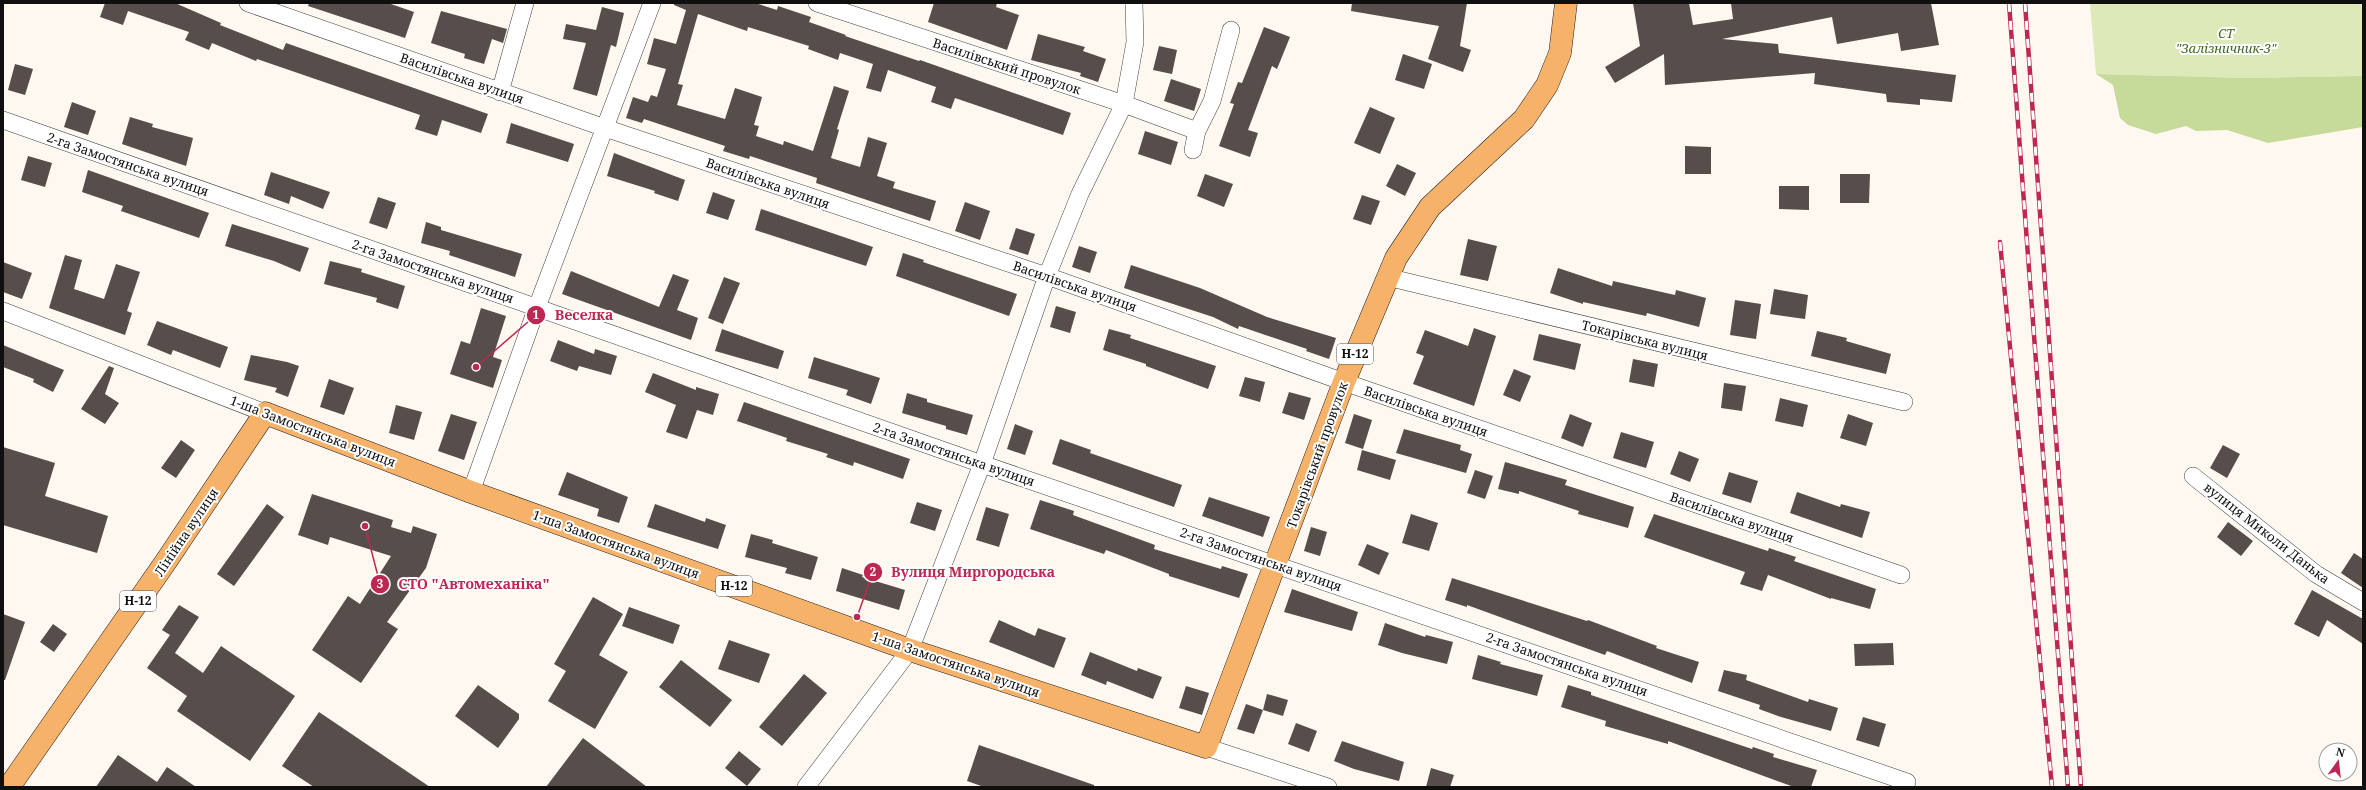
<svg xmlns="http://www.w3.org/2000/svg" width="2366" height="790" font-family="'Noto Serif',serif">
  <style>
    .green { fill: #dee9ba }
    .forest { fill: #c6da99 }
    .building { fill: #574d4b }
    .lines { fill: none; stroke-linecap: round; stroke-linejoin: round }
    .street-casing { stroke: #424242; stroke-width: 18 }
    .primary-casing { stroke: #202020; stroke-width: 23 }
    .street { stroke: #fff; stroke-width: 17 }
    .primary { stroke: #f7b269; stroke-width: 22 }
    .rail-casing { stroke: #bd2852; stroke-width: 4.5 }
    .rail { stroke: #fff; stroke-width: 3; stroke-dasharray: 9; stroke-linecap: butt }
    .labels { text-anchor: middle; stroke-width: 4; stroke-linejoin: round; paint-order: stroke }
    .shield { fill: #fff; stroke: #575757; stroke-width: 1 }
    .shield-label { font-size: 12px; font-weight: bold; fill: #0f0f0f }
    .park-label { font-size: 13px; font-style: italic; fill: #3f661f; stroke: #fff }
    .street-label { font-size: 13px; fill: #0f0f0f; stroke: #fff }
    .leader { fill: none; stroke: #bd2852; stroke-width: 1.5 }
    .callout-dot { fill: #bd2852; stroke: #fff; stroke-width: 1.5 }
    .mark-label { font-size: 12px; text-anchor: middle; font-weight: bold; fill: #fff }
    .callout-label { font-size: 14px; text-anchor: middle; font-weight: bold; fill: #bd2852; stroke: #fff; stroke-width: 4; stroke-linejoin: round; paint-order: stroke }
  </style>
  <rect width="100%" height="100%" fill="#fff8f0"/>
  <path class="green" d="M2090,3H2363V76L2246,78L2096,74Z"/>
  <path class="forest" d="M2096,74L2246,78L2363,76V127L2268,143L2227,130L2196,131L2186,126L2156,134L2128,125L2120,118L2113,85Z"/>
  <path class="building" d="M105,3H175L221,23L220,25L283,50L286,43L488,114L481,133L442,120L437,136L415,129L420,115L257,59L256,61L212,43L209,50L185,40L189,32L128,11L123,25L100,17Z
    M309,3H388L414,12L405,38L308,6Z
    M674,3H755L777,10L778,6L811,17L809,22L846,35L845,36L919,61L920,60L1071,113L1063,135L955,98L951,109L931,102L936,87L888,70L881,92L866,88L873,64L840,53L838,60L808,49L809,46L748,27L747,31L698,14L678,84L683,85L677,105L725,119L735,88L762,97L754,125L759,126L756,136L783,145L784,141L813,151L834,86L849,91L837,129L839,130L831,158L860,167L868,137L887,143L877,176L895,182L893,188L936,201L930,221L816,183L817,178L750,156L749,159L723,151L725,146L644,119L642,123L626,118L633,97L648,102L651,95L657,97L666,69L647,64L654,38L676,44L686,10L674,5Z
    M934,3H997L996,7L1019,15L1007,50L928,22Z
    M1352,3H1467L1460,46L1471,50L1463,72L1428,59L1439,26L1351,11Z
    M1633,3H1689L1693,25L1733,19L1731,3H1931L1939,45L1901,51L1898,33L1837,44L1832,17L1722,39L1778,44L1779,53L1956,75L1952,102L1920,99V105L1887,102L1886,94L1814,84L1815,73L1665,85L1664,54L1615,83L1605,67L1640,46Z
    M602,7L624,13L616,47L611,45L597,96L573,89L586,43L563,39L566,24L596,30Z
    M441,11L507,29L503,43L492,39L484,64L464,58L465,54L431,43Z
    M1264,27L1290,37L1277,69L1272,66L1248,130L1258,133L1250,157L1219,146L1234,104L1230,103L1238,82L1242,83Z
    M1038,34L1085,47L1083,51L1106,59L1098,82L1080,76L1081,73L1031,60Z
    M1159,46L1177,50L1172,74L1153,70Z
    M1403,54L1432,64L1424,89L1395,80Z
    M15,64L33,69L25,95L8,90Z
    M1171,79L1201,89L1194,111L1164,101Z
    M72,102L96,111L88,135L64,127Z
    M1370,107L1395,118L1380,154L1354,143Z
    M130,117L153,124L152,127L193,138L186,166L122,144Z
    M511,123L574,144L568,162L506,143Z
    M1145,131L1178,142L1171,165L1138,154Z
    M1685,146L1711,147V174H1685Z
    M614,153L685,180L678,201L654,193L655,191L607,176Z
    M28,156L52,163L45,187L21,180Z
    M1397,164L1416,173L1405,196L1386,186Z
    M88,170L209,213L199,238L121,211L123,206L82,192Z
    M271,172L330,192L323,209L291,196L289,204L264,195Z
    M1205,174L1233,184L1224,207L1197,196Z
    M1840,174H1870L1869,203H1840Z
    M1779,186H1809V210L1779,209Z
    M713,192L735,200L728,220L706,213Z
    M1362,195L1380,201L1371,225L1353,219Z
    M378,197L396,203L387,229L369,223Z
    M965,202L990,211L980,240L955,231Z
    M761,209L873,247L866,266L755,230Z
    M426,222L441,227V230L522,254L515,277L449,255L450,251L421,243Z
    M232,224L309,248L300,272L274,261L225,246Z
    M1016,228L1035,234L1028,255L1009,249Z
    M1468,239L1497,246L1488,281L1460,275Z
    M1079,246L1097,252L1090,273L1072,267Z
    M903,253L924,260L923,262L1017,294L1009,316L896,276Z
    M65,255L82,260L74,289L104,299L116,264L140,272L127,311L132,313L125,335L49,308Z
    M330,261L362,269L361,272L405,286L398,309L376,302L377,298L324,284Z
    M3,262L32,273L22,299L3,292Z
    M1131,265L1200,288L1267,317L1336,338L1329,359L1306,351L1307,349L1239,326L1238,329L1213,317L1124,288Z
    M1558,268L1612,286L1613,281L1675,295L1676,290L1706,298L1699,327L1647,313L1646,316L1583,302V304L1550,293Z
    M571,271L659,307L673,274L689,280L677,310L698,318L691,340L562,294Z
    M724,277L740,283L723,324L708,318Z
    M1774,289L1808,295L1805,319L1770,314Z
    M1735,300L1761,304L1756,339L1730,335Z
    M1056,306L1076,312L1070,333L1050,327Z
    M481,308L506,316L493,357L502,360L493,388L450,374L461,341L470,344Z
    M157,321L228,347L220,368L173,350L171,355L147,345Z
    M1474,328L1496,336L1474,406L1413,384L1424,356L1416,353L1425,330L1468,346Z
    M722,329L784,351L778,369L715,351Z
    M1109,329L1131,335L1130,338L1216,366L1208,389L1146,366V364L1103,350Z
    M1817,331L1847,338L1846,341L1891,354L1886,374L1811,356Z
    M1539,334L1581,344L1575,370L1533,360Z
    M558,340L594,354L595,349L617,356L611,375L579,366L577,371L550,361Z
    M3,345L64,370L53,392L33,382L34,379L3,367Z
    M251,355L287,362L299,366L288,397L275,392L277,388L244,380Z
    M814,357L880,378L871,404L846,395L848,390L808,378Z
    M1633,359L1658,364L1654,387L1629,382Z
    M109,366L114,368L105,394L119,403L105,424L81,409Z
    M1514,369L1531,376L1520,402L1503,395Z
    M653,373L696,390V387L719,394L713,415L697,410L687,439L666,432L676,405L645,392Z
    M1245,377L1265,382L1260,402L1239,396Z
    M329,379L354,388L344,415L320,407Z
    M1724,383L1746,386L1742,411L1721,408Z
    M1289,392L1311,398L1304,420L1282,413Z
    M907,393L927,399V402L973,415L967,435L946,429V426L902,413Z
    M1780,398L1808,405L1803,427L1775,421Z
    M744,402L910,459L903,479L854,462L853,466L826,457L828,454L786,441L787,438L737,421Z
    M396,405L422,412L414,440L389,433Z
    M451,414L477,422L464,460L438,451Z
    M1354,414L1372,420L1363,449L1345,443Z
    M1570,414L1592,423L1583,447L1561,438Z
    M1848,414L1873,423L1866,446L1840,438Z
    M1015,424L1033,431L1025,455L1007,449Z
    M1404,429L1461,445L1460,450L1472,454L1466,473L1396,453Z
    M1621,432L1654,442L1646,468L1613,458Z
    M1060,439L1091,450L1090,453L1182,485L1174,507L1052,464Z
    M181,440L195,450L176,478L161,468Z
    M2223,445L2240,454L2227,478L2210,468Z
    M3,447L55,463L45,496L108,516L97,553L3,525Z
    M1362,450L1396,460L1390,480L1357,470Z
    M1679,451L1699,459L1690,482L1670,474Z
    M1505,462L1567,480L1565,485L1634,507L1628,528L1578,514L1579,511L1519,491V494L1498,489Z
    M1475,470L1493,476L1485,499L1467,493Z
    M567,472L628,497L619,523L597,516L599,509L558,495Z
    M1729,472L1758,481L1751,503L1722,494Z
    M1797,492L1840,507L1841,504L1870,512L1862,538L1790,513Z
    M312,494L393,520L391,527L411,533L413,526L437,534L426,568L387,622L398,629L361,683L312,650L348,596L360,604L391,556L330,537L328,545L298,535Z
    M1209,497L1270,517L1263,537L1202,516Z
    M1040,500L1074,511L1073,515L1155,545L1154,549L1221,569L1222,566L1248,574L1239,598L1169,576V574L1106,550L1104,554L1030,529Z
    M917,502L942,510L935,531L910,523Z
    M267,504L284,517L234,586L217,574Z
    M655,504L705,522L706,518L726,525L718,549L647,527Z
    M986,507L1009,514L999,547L976,540Z
    M1411,514L1438,523L1429,551L1402,543Z
    M1654,514L1768,551L1769,548L1796,557L1794,561L1876,589L1870,609L1831,598V599L1768,575L1762,591L1740,584L1745,572L1644,537Z
    M2228,522L2253,541L2241,556L2217,537Z
    M1311,527L1327,532L1320,556L1304,551Z
    M751,534L773,540L772,543L818,557L811,580L785,573L787,568L745,557Z
    M1367,544L1389,553L1379,575L1358,565Z
    M2354,553L2363,559V588L2341,573Z
    M842,568L863,575L862,577L905,590L899,610L836,591Z
    M1452,578L1587,621L1588,620L1657,646L1656,648L1699,662L1692,683L1607,651L1605,655L1467,605V607L1445,600Z
    M1292,589L1358,612L1352,631L1284,612Z
    M2312,590L2363,619V644L2327,620L2319,637L2294,624Z
    M593,597L623,614L599,655L628,672L595,729L548,701L566,671L554,664Z
    M179,605L199,617L175,653L203,673L221,646L295,696L250,761L177,711L187,696L147,668L170,635L162,630Z
    M629,607L680,625L673,644L622,626Z
    M3,614L25,622L5,680H3Z
    M999,620L1035,636L1038,628L1066,638L1054,668L989,642Z
    M1385,623L1425,637L1426,635L1453,642L1447,664L1402,653L1378,645Z
    M53,624L67,634L54,652L40,642Z
    M729,640L770,654L759,683L718,669Z
    M1893,643L1894,665L1855,666L1854,644Z
    M1090,652L1137,671L1138,668L1162,677L1153,699L1107,681L1106,685L1081,675Z
    M1478,655L1501,662L1500,664L1543,675L1537,696L1472,679Z
    M681,660L732,700L710,727L659,687Z
    M1724,670L1747,675L1746,680L1808,702L1809,699L1838,708L1831,731L1781,717L1759,709L1760,705L1718,691Z
    M804,674L827,693L782,746L759,727Z
    M478,685L519,714V719L498,748L455,716Z
    M1568,685L1591,692V695L1752,749L1753,747L1774,754L1773,757L1817,770L1811,787H1794L1668,741V744L1605,726L1606,721L1561,707Z
    M1186,686L1209,693L1202,715L1179,708Z
    M1267,694L1288,700L1283,716L1263,710Z
    M1246,704L1263,710L1254,734L1237,729Z
    M319,712L430,787H314L282,766Z
    M1863,717L1886,724L1879,747L1856,740Z
    M1296,723L1317,731L1309,752L1288,744Z
    M583,738L647,787H546Z
    M1342,741L1404,762L1399,781L1354,769L1334,761Z
    M979,745L1094,785V787H984L967,781Z
    M739,751L761,769L747,786L725,768Z
    M118,755L157,782L167,767L196,787H96Z
    M1431,768L1454,775L1450,787H1426Z"/>
  <g class="lines">
    <g class="street-casing">
      <path id="street" d="M248,3L605,128L1047,276L1344,382L1901,575
        M817,3L1124,104L1197,131
        M500,92L525,3
        M3,120L982,464L1907,782
        M1193,150L1197,131L1212,101L1231,30
        M1387,277L1904,402
        M3,311L265,413
        M2193,476L2316,574L2363,602
        M471,492L537,307L652,3
        M1206,747L1328,787
        M806,787L910,650L982,464L1047,276L1080,194L1124,104L1135,42L1134,3"/>
    </g>
    <g class="primary-casing">
      <path id="primary" d="M9,787L167,560L265,413L471,492L910,650L1206,747L1344,382L1396,258L1430,207L1524,119L1547,85L1560,53L1566,3"/>
    </g>
    <use href="#street" class="street"/>
    <use href="#primary" class="primary"/>
    <g class="rail-casing">
      <path id="rail" d="M2009,3L2068,787
        M2025,3L2081,787
        M2000,242L2052,787"/>
    </g>
    <use href="#rail" class="rail"/>
  </g>
  <g class="labels">
    <g class="shield">
      <rect x="1337" y="344" width="36" height="20" rx="3"/>
      <rect x="716" y="576" width="36" height="20" rx="3"/>
      <rect x="120" y="591" width="36" height="20" rx="3"/>
    </g>
    <g class="shield-label">
      <text x="1355" y="358">Н-12</text>
      <text x="734" y="590">Н-12</text>
      <text x="138" y="605">Н-12</text>
    </g>
    <g class="park-label">
      <text x="2226" y="38">СТ<tspan x="2226" dy="15">"Залізничник-3"</tspan></text>
    </g>
    <g class="street-label">
      <text transform="translate(1007 66) rotate(18)" y="5">Василівський провулок</text>
      <text transform="translate(462 78) rotate(19)" y="5">Василівська вулиця</text>
      <text transform="translate(128 164) rotate(19)" y="5">2-га Замостянська вулиця</text>
      <text transform="translate(768 183) rotate(19)" y="5">Василівська вулиця</text>
      <text transform="translate(433 271) rotate(19)" y="5">2-га Замостянська вулиця</text>
      <text transform="translate(1075 286) rotate(19)" y="5">Василівська вулиця</text>
      <text transform="translate(1645 340) rotate(14)" y="5">Токарівська вулиця</text>
      <text transform="translate(1426 411) rotate(19)" y="5">Василівська вулиця</text>
      <text transform="translate(313 431) rotate(21)" y="5">1-ша Замостянська вулиця</text>
      <text transform="translate(954 454) rotate(19)" y="5">2-га Замостянська вулиця</text>
      <text transform="translate(1317 455) rotate(-70)" y="5">Токарівський провулок</text>
      <text transform="translate(1732 517) rotate(19)" y="5">Василівська вулиця</text>
      <text transform="translate(186 532) rotate(-56)" y="5">Лінійна вулиця</text>
      <text transform="translate(2267 533) rotate(38)" y="5">вулиця Миколи Данька</text>
      <text transform="translate(616 544) rotate(20)" y="5">1-ша Замостянська вулиця</text>
      <text transform="translate(1261 559) rotate(19)" y="5">2-га Замостянська вулиця</text>
      <text transform="translate(956 664) rotate(19)" y="5">1-ша Замостянська вулиця</text>
      <text transform="translate(1567 664) rotate(19)" y="5">2-га Замостянська вулиця</text>
    </g>
  </g>
  <path class="leader" d="M476 367L536 315M857 617L873 572M365 526L380 584"/>
  <g class="callout-dot">
    <circle cx="476" cy="367" r="4"/>
    <circle cx="857" cy="617" r="4"/>
    <circle cx="365" cy="526" r="4"/>
    <circle cx="536" cy="315" r="10"/>
    <circle cx="873" cy="572" r="10"/>
    <circle cx="380" cy="584" r="10"/>
  </g>
  <g class="mark-label">
    <text x="536" y="319">1</text>
    <text x="873" y="576">2</text>
    <text x="380" y="588">3</text>
  </g>
  <g class="callout-label">
    <text x="584" y="320">Веселка</text>
    <text x="973" y="577">Вулиця Миргородська</text>
    <text x="474" y="589">СТО "Автомеханіка"</text>
  </g>
  <rect width="2366" height="790" fill="none" stroke="#0f0f0f" stroke-width="8"/>
  <g transform="translate(2338 762) rotate(15)"><circle r="19" fill="#ffffff" stroke="#9f9f9f"/>
  <path d="M0-3L7 15L0 10L-7 15Z" fill="#bd2852"/>
  <text y="-6" font-size="11" font-weight="bold" text-anchor="middle" fill="#0f0f0f">N</text>
  </g>
</svg>
